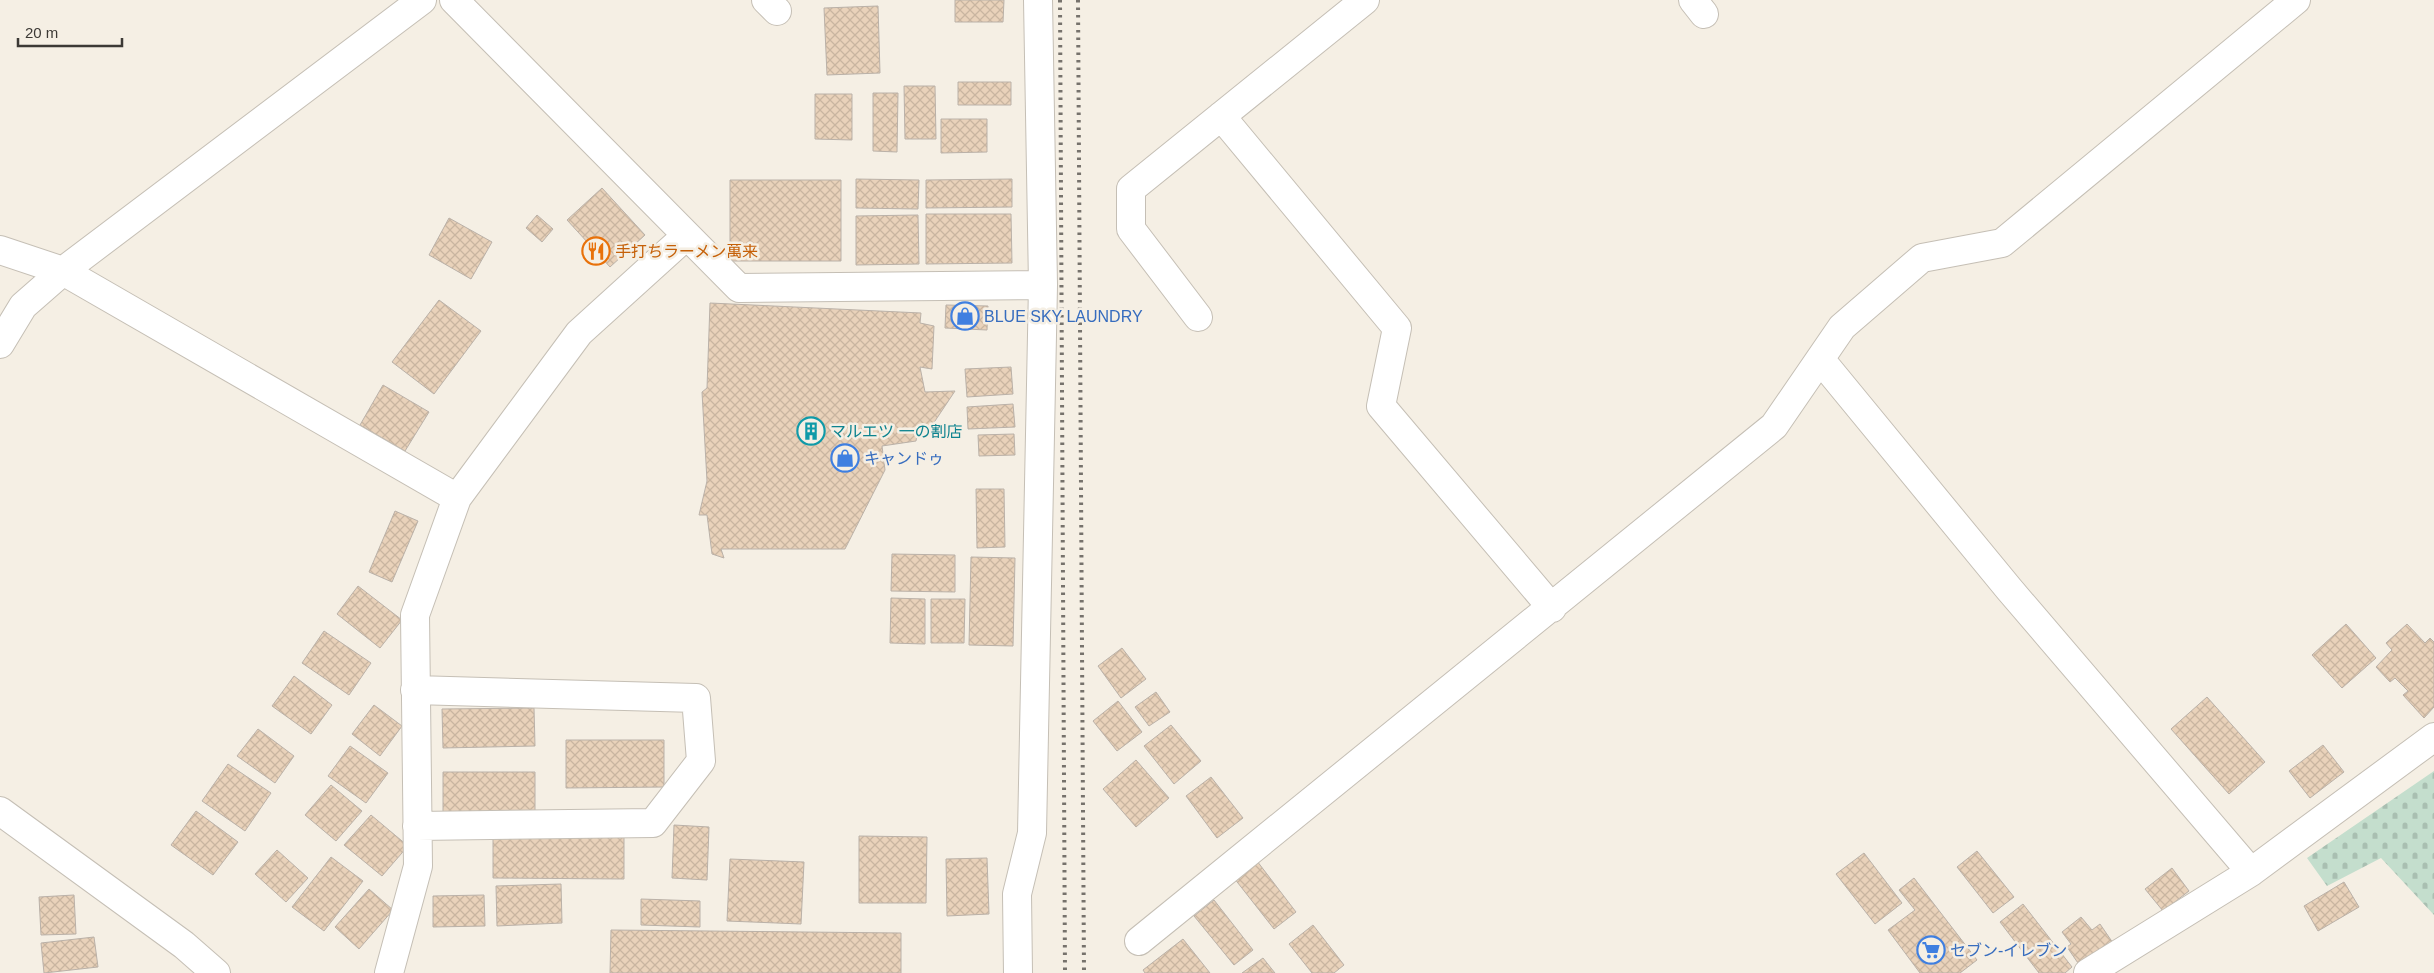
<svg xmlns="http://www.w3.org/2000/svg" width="2434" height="973" font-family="Helvetica,'Noto Sans JP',sans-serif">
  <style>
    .cemetery { fill: url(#cemetery-stones) }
    .building { fill: url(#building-cross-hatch); stroke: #bab1a8 }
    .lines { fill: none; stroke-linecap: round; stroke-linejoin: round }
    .street-casing { stroke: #c5bfb5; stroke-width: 30 }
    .street { stroke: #fff; stroke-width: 28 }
    .rail { stroke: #76726c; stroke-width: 4; stroke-dasharray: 2.5 5; stroke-linecap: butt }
    .labels { text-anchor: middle; stroke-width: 5; stroke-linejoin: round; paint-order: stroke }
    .food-label { font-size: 16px; fill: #c56008; stroke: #f5efe4; text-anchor: start }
    .shop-label { font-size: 16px; fill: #366cbe; stroke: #f5efe4; text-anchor: start }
    .culture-label { font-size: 16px; fill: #0d838f; stroke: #f5efe4; text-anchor: start }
  </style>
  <defs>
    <pattern id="cemetery-stones" width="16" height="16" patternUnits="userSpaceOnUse" patternTransform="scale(1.25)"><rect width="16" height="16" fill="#c4decd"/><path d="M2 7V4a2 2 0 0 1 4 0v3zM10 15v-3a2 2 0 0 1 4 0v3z" fill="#a9bfb1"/></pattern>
    <pattern id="building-cross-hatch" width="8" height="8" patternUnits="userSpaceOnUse" patternTransform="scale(1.25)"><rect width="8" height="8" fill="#e9d2ba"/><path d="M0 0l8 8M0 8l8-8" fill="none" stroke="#c9b5a0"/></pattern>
  </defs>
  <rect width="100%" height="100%" fill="#f5efe4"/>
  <path class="cemetery" d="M2434,771V915L2381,858L2327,886L2307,858Z"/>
  <path class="building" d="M955,0H1004L1003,22H955Z
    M878,6L880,73L827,75L824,8Z
    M958,82H1011V105H958Z
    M904,86H935L936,139H905Z
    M873,93H898L897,152L873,151Z
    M815,94H852V140L815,139Z
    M941,119H987V152L941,153Z
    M856,179L919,180L918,209L856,208Z
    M1012,179V207L926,208V180Z
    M730,180H841V261H730Z
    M602,188L645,235L610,267L567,220Z
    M926,214H1011L1012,263L926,264Z
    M537,215L553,229L542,242L526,228Z
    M918,215L919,264L856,265V216Z
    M449,218L492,242L471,279L429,255Z
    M439,300L481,331L434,394L392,362Z
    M710,303L921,313L920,323L934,326L932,369L920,367L925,392L955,391L927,433L918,429L916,441L882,446L885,470L845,549H721L724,558L712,554L707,515H699L707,481L702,392L707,388Z
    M946,305L988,306L987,330L945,328Z
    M1011,367L1013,394L967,397L965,369Z
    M383,385L429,412L405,451L360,425Z
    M1013,404L1015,427L968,429L967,407Z
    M1014,434L1015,455L979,456L978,435Z
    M976,489H1004L1005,547L977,548Z
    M395,511L418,521L392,582L369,572Z
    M892,554L955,555V592L891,591Z
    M971,557L1015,558L1013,646L969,645Z
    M358,586L402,620L380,648L337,614Z
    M891,598L925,599V644L890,643Z
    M931,599H965L964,643H931Z
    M2346,624L2376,658L2342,688L2312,655Z
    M2407,624L2425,643L2430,638L2434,642V707L2424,718L2403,695L2408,691L2395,678L2390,682L2376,667L2392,650L2386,643Z
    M324,631L371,663L349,695L302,663Z
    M1122,648L1146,679L1121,698L1098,666Z
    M294,676L332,705L311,734L272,706Z
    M1156,692L1170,712L1149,726L1135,707Z
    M2207,697L2265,762L2229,794L2171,729Z
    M1118,701L1142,732L1117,751L1093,721Z
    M374,705L402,726L380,756L352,734Z
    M534,708L535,746L443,748L442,709Z
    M1171,725L1201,761L1174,784L1144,746Z
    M258,729L294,756L275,783L237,756Z
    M566,740H664V787L566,788Z
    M2323,745L2344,772L2310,798L2289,771Z
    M350,746L388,773L366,803L328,776Z
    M1136,760L1169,798L1136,827L1103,789Z
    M228,764L271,793L245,831L202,801Z
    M443,772H535V812H443Z
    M1211,777L1243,818L1217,838L1186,796Z
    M331,785L362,811L336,841L305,815Z
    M196,811L238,842L213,875L171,845Z
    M371,815L408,846L382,876L344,845Z
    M674,825L709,827L707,880L672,878Z
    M493,835L624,836V879L493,878Z
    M859,836L927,837L926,903H859Z
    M277,850L308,878L286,902L255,874Z
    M1977,851L2014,897L1993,913L1957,867Z
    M1864,853L1902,903L1875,924L1836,874Z
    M331,857L363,881L324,931L292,907Z
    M987,858L989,914L947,916L946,859Z
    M730,859L804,862L801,924L727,921Z
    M1257,861L1296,912L1274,929L1234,878Z
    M2172,868L2189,891L2163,911L2145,889Z
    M1914,878L1977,960L1960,973H1920L1888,930L1915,910L1899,890Z
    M2344,882L2359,907L2318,931L2304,906Z
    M561,884L562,923L497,926L496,886Z
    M369,889L393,910L359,949L335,927Z
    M74,895L76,934L41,935L39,897Z
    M484,895L485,926L433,927V896Z
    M641,899L700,901V927L641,925Z
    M1214,900L1253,950L1234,965L1194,916Z
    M2023,904L2072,967L2065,973H2039L2000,922Z
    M2081,917L2092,930L2100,924L2113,943L2080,966L2067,947L2071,944L2062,932Z
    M1313,925L1344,965L1334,973H1312L1289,944Z
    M611,930L901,933V973H610Z
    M94,937L98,967L44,973L41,943Z
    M1183,939L1210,973H1145L1143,970Z
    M1263,958L1275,973H1242Z"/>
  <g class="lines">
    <g class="street-casing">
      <path id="street" d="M454,0L739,288L1043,285
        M766,0L777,11
        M1693,0L1704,14
        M1221,116L1397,328L1381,406L1552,608
        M0,250L63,271L457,498
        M1198,317L1131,229V189L1365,0
        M0,344L23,306L63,271L422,0
        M1820,359L2009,589L2251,872
        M415,690L696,698L701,761L653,823L417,826
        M0,811L184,945L216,973
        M1139,941L1774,426L1842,327L1922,258L2002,243L2296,0
        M389,973L418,866L415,615L457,498L579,333L686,236
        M1018,973L1017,894L1032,833L1043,285L1038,0
        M2088,973L2251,872L2434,737"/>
    </g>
    <use href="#street" class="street"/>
    <path class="rail" d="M1060,0L1065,973
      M1078,0L1084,973"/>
  </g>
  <defs>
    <g id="restaurant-ring" transform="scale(1.4375)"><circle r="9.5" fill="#f5efe4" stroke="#e8710a" stroke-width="1.5"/><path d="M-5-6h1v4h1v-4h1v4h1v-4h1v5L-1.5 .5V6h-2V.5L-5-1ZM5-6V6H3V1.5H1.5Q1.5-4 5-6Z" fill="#e8710a"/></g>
    <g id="shop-ring" transform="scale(1.4375)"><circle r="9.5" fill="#f5efe4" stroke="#3f7fe0" stroke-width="1.5"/><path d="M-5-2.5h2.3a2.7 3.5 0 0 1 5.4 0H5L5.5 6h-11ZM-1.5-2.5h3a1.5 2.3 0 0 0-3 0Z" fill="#3f7fe0"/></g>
    <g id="building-ring" transform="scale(1.4375)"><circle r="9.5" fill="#f5efe4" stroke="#0f9aa8" stroke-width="1.5"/><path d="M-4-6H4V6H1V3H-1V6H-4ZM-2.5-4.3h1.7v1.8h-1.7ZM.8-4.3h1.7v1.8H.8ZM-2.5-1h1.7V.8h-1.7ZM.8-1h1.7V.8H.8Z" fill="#0f9aa8"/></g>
    <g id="supermarket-ring" transform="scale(1.4375)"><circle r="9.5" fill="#f5efe4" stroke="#3f7fe0" stroke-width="1.5"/><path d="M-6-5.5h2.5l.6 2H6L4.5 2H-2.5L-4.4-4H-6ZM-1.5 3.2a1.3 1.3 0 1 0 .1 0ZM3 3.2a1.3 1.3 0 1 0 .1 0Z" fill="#3f7fe0"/></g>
  </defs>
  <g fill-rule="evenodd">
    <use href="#restaurant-ring" x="596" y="251"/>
    <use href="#shop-ring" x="965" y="316"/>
    <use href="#building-ring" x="811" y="431"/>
    <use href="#shop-ring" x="845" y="458"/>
    <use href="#supermarket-ring" x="1931" y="950"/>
  </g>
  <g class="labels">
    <g class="food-label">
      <text x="615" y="257">手打ちラーメン萬来</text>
    </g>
    <g class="shop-label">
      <text x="984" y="322">BLUE SKY LAUNDRY</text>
      <text x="864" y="464">キャンドゥ</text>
      <text x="1950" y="956">セブン-イレブン</text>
    </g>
    <g class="culture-label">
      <text x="830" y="437">マルエツ 一の割店</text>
    </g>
  </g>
  <path d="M18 38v8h104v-8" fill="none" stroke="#3c3935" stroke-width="2.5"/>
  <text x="25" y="38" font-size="15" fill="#3c3935" stroke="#f5efe4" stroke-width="4" paint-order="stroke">20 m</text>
</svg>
